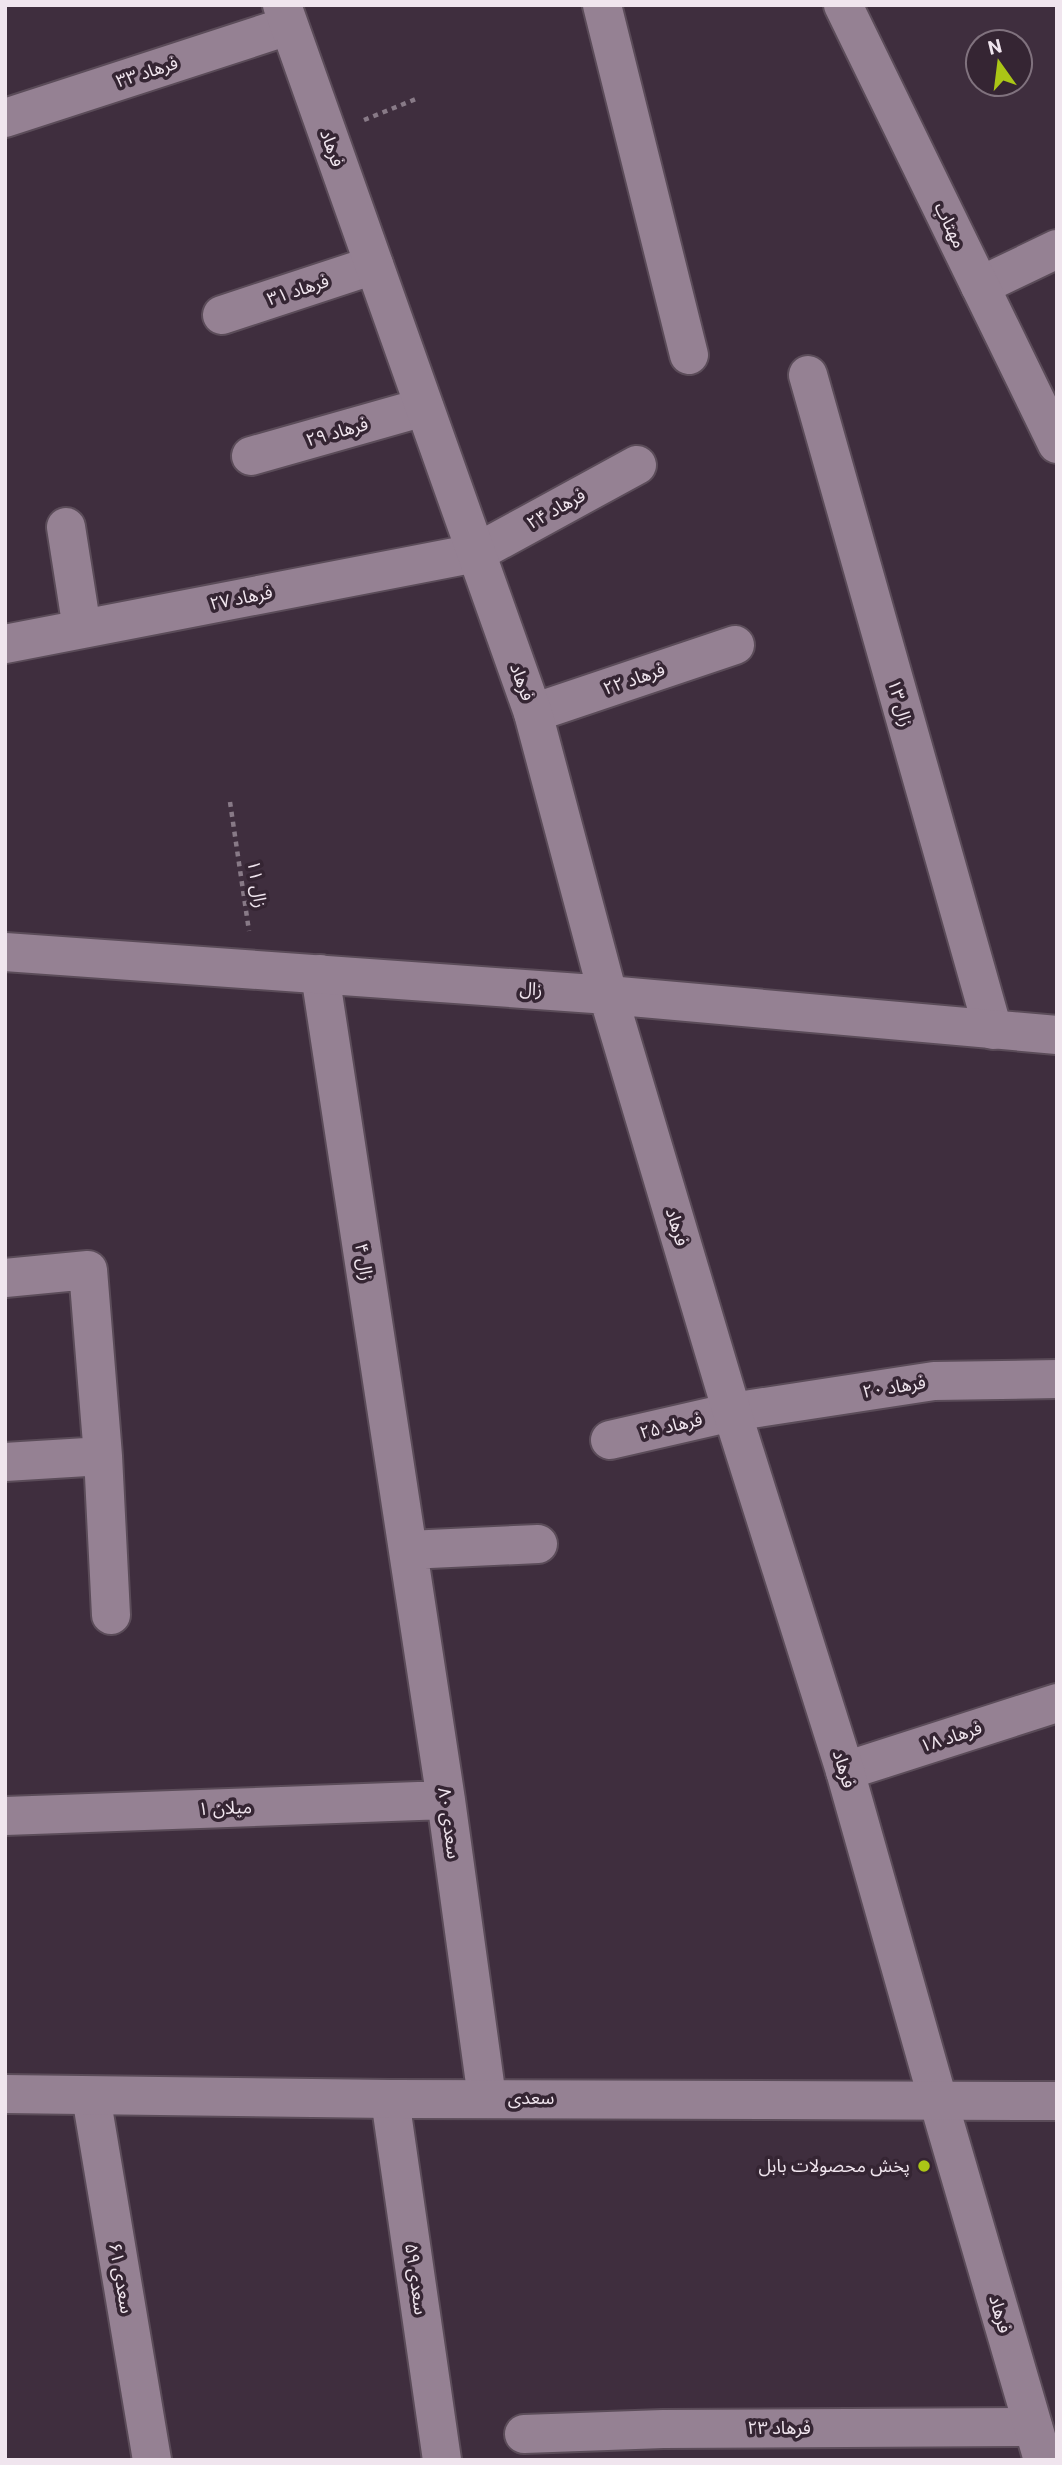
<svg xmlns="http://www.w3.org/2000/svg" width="1062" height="2465" font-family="Roboto,'Noto Sans Arabic',sans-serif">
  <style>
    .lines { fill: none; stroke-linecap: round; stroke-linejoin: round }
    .minor-casing { stroke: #5b4c59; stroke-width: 42 }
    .tertiary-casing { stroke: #5b4c59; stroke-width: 42 }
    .secondary-casing { stroke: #5b4c59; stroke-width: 42 }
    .path { stroke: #887a87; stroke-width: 4.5; stroke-dasharray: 5 5; stroke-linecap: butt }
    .minor { stroke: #958193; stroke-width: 38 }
    .tertiary { stroke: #958193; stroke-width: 38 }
    .secondary { stroke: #958193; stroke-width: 38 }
    .poi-dot { fill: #abc616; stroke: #352533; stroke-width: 2.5 }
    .labels { text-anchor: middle; stroke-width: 7; stroke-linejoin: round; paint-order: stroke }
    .street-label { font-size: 18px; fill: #f0e5ee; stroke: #352533 }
    .poi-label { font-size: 18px; fill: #f0e5ee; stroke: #352533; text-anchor: end }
  </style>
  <rect width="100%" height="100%" fill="#3f2e3e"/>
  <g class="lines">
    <g class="minor-casing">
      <path id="minor" d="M602,5L689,355
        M5,118L288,26
        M980,286L1057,249
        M222,315L374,265
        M808,375L993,1030
        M251,456L424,407
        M66,527L82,629
        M5,644L476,553L637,465
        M533,713L735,645
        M320,974L446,1800L487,2098
        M5,1278L88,1270L103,1456L111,1615
        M610,1440L732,1412L934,1381L1057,1379
        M5,1462L103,1456
        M408,1550L538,1544
        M845,1771L1057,1703
        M5,1816L446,1800
        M91,2096L152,2460
        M390,2099L442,2460
        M524,2434L663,2429L1033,2427"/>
    </g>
    <g class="tertiary-casing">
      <path id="tertiary" d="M282,5L533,713L608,995L732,1412L845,1771L938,2100L1043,2460
        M843,5L1057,444
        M5,952L608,995L1057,1035"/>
    </g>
    <g class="secondary-casing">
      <path id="secondary" d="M5,2094L390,2099L1057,2101"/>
    </g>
    <path class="path" d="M364,120L416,99
      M230,802L249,931"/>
    <use href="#minor" class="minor"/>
    <use href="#tertiary" class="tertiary"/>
    <use href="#secondary" class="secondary"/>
  </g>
  <circle class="poi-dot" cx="924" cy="2166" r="7"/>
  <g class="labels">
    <g class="street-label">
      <text transform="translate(147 72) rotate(-18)" y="6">فرهاد ۳۳</text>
      <text transform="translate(332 148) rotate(70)" y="6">فرهاد</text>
      <text transform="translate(950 225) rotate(64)" y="6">مهتاب</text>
      <text transform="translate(298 290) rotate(-18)" y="6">فرهاد ۳۱</text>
      <text transform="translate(337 432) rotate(-16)" y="6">فرهاد ۲۹</text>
      <text transform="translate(556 509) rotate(-29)" y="6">فرهاد ۲۴</text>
      <text transform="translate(241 598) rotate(-11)" y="6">فرهاد ۲۷</text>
      <text transform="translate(634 679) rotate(-19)" y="6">فرهاد ۲۲</text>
      <text transform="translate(522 682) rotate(70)" y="6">فرهاد</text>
      <text transform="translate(900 703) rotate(74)" y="6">زال ۱۳</text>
      <text transform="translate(257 884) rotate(81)" y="6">زال ۱۱</text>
      <text transform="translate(531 989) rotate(4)" y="6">زال</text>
      <text transform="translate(677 1227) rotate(73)" y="6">فرهاد</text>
      <text transform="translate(364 1262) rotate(81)" y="6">زال ۴</text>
      <text transform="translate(894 1387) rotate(-9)" y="6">فرهاد ۲۰</text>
      <text transform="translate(671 1426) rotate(-13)" y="6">فرهاد ۲۵</text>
      <text transform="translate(951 1737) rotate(-18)" y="6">فرهاد ۱۸</text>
      <text transform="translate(844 1769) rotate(73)" y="6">فرهاد</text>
      <text transform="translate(225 1808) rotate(-2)" y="6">میلان ۱</text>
      <text transform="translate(449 1823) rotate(82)" y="6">سعدی ۸۰</text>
      <text x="531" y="2104">سعدی</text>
      <text transform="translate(121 2278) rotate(80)" y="6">سعدی ۶۱</text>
      <text transform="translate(416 2279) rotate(82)" y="6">سعدی ۵۹</text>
      <text transform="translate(1000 2314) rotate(74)" y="6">فرهاد</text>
      <text x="779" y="2434">فرهاد ۲۳</text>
    </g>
    <g class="poi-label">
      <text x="910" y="2172">پخش محصولات بابل</text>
    </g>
  </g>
  <rect width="1062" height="2465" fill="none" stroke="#f0e5ee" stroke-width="14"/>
  <g transform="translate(999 63) rotate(346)"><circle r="33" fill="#352533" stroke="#80727e" stroke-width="2"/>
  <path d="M0-5L12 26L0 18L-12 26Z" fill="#abc616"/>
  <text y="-10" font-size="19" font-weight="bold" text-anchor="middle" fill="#f0e5ee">N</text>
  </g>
</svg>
